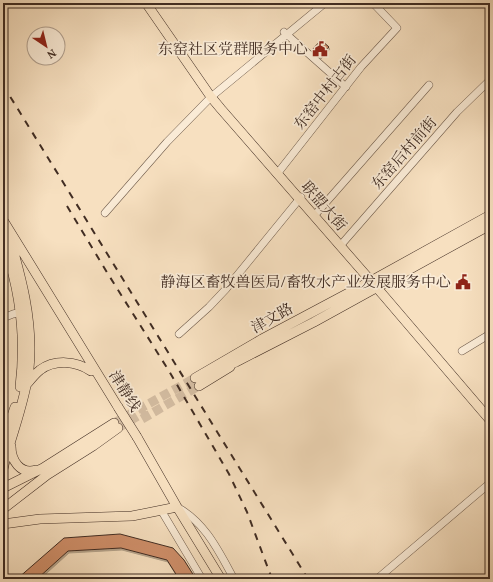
<svg xmlns="http://www.w3.org/2000/svg" width="493" height="582" font-family="Vollkorn,'Noto Serif SC',serif">
  <style>
    .building { fill: #cf8f6a; stroke: #412d23; filter: url(#shadow) }
    .lines { fill: none; stroke-linecap: round; stroke-linejoin: round }
    .major-tunnel { stroke: #d3bca1; stroke-width: 9; stroke-dasharray: 9 4.5; stroke-linecap: butt }
    .minor-casing { stroke: #6e5a4a; stroke-width: 8 }
    .major-casing { stroke: #412d23; stroke-width: 10 }
    .minor { stroke: #faebd6; stroke-width: 7 }
    .major { stroke: #f7e0c0; stroke-width: 9 }
    .rail { stroke: #412d23; stroke-width: 2; stroke-dasharray: 7 7; stroke-linecap: butt }
    .major-bridge-casing { stroke: #412d23; stroke-width: 10; stroke-linecap: butt }
    .major-bridge { stroke: #f7e0c0; stroke-width: 9 }
    .labels { text-anchor: middle; stroke-width: 3.5; stroke-linejoin: round; paint-order: stroke }
    .poi-label { font-size: 15px; fill: #412d23; stroke: #faebd6; text-anchor: end }
    .street-label { font-size: 15px; fill: #412d23; stroke: #faebd6 }
  </style>
  <defs>
    <filter id="shadow"><feDropShadow dx="1" dy="2" stdDeviation="0" flood-color="#0004"/></filter>
  </defs>
  <rect width="100%" height="100%" fill="#f7e0c0"/>
  <filter id="stains"><feTurbulence type="fractalNoise" baseFrequency=".005" numOctaves="4"/><feColorMatrix values="0 0 0 0 .2 0 0 0 0 .09 0 0 0 0 .02 0 0 0 .5 -.17"/></filter>
  <radialGradient id="worn" r=".72"><stop offset=".6" stop-color="#630" stop-opacity="0"/><stop offset="1" stop-color="#630" stop-opacity=".3"/></radialGradient>
  <path class="building" d="M321,40L329,47L320,57L312,50Z
    M120,534L173,548L184,560L196,579H179L167,560L121,548L68,551L37,579H17L64,538Z"/>
  <g class="lines">
    <path class="major-tunnel" d="M142,419L199,386
      M114,423L195,378
      M118,428L146,411"/>
    <g class="minor-casing">
      <path id="minor" d="M284,32L346,87
        M277,174L361,67L397,28L373,3
        M105,213L167,142L211,97L325,3
        M314,216L429,85
        M340,246L457,112L490,80
        M3,318L13,314L25,311
        M179,334L209,307L226,289L301,197
        M462,351L490,334
        M177,507C206,523 219,552 234,579
        M161,510L202,579
        M377,579L490,483"/>
    </g>
    <g class="major-casing">
      <path id="major" d="M146,3L211,97L221,109L384,296L490,420
        M3,220L118,407
        M3,242C20,288 26,338 20,387
        M222,368L236,362L314,322L490,225
        M195,378L262,339L371,281L490,215
        M27,384C31,379 35,374 40,370C55,359 76,361 91,371
        M199,386L230,367
        M137,437L177,507L221,579
        M3,442L15,407
        M11,446C11,460 20,475 36,470
        M3,469C11,435 25,403 29,369C34,320 20,273 7,228
        M3,488L43,468L114,423
        M3,509L47,475L93,446L118,428
        M3,524L40,519L132,516L177,507"/>
    </g>
    <use href="#minor" class="minor"/>
    <use href="#major" class="major"/>
    <path class="rail" d="M3,85L308,579
      M67,206L108,274L169,371L229,474L247,512L272,579"/>
    <g class="major-bridge-casing">
      <path id="major-bridge" d="M118,407L137,437"/>
    </g>
    <use href="#major-bridge" class="major-bridge"/>
  </g>
  <defs>
    <g id="civic-bare" transform="scale(1.2)"><path d="M-.6-6.5H3V-4.5H.6V-3L4-1V1h2V6H-6V1h2V-1L-.6-3ZM-1.2 2.5V6h2.4V2.5Z" fill="#8f2418" stroke="#faebd6" stroke-width="2.5" paint-order="stroke"/></g>
  </defs>
  <g fill-rule="evenodd">
    <use href="#civic-bare" x="320" y="49"/>
    <use href="#civic-bare" x="463" y="282"/>
  </g>
  <g class="labels">
    <g class="poi-label">
      <text x="308" y="54">东窑社区党群服务中心</text>
      <text x="451" y="287">静海区畜牧兽医局/畜牧水产业发展服务中心</text>
    </g>
    <g class="street-label">
      <text transform="translate(325 92) rotate(-52)" y="5">东窑中村古街</text>
      <text transform="translate(404 153) rotate(-49)" y="5">东窑后村前街</text>
      <text transform="translate(324 206) rotate(49)" y="5">联盟大街</text>
      <text transform="translate(272 318) rotate(-29)" y="5">津文路</text>
      <text transform="translate(125 391) rotate(58)" y="5">津静线</text>
    </g>
  </g>
  <rect width="493" height="582" fill="none" stroke="#f7e0c0" stroke-width="16"/>
  <rect x="4" y="4" width="485" height="574" fill="none" stroke="#412d23" stroke-width="2"/>
  <rect x="8" y="8" width="477" height="566" fill="none" stroke="#412d23"/>
  <g transform="translate(46 46) rotate(145)"><circle r="19" fill="#faebd6" stroke="#b09f8e"/>
  <path d="M0-3L7 15L0 10L-7 15Z" fill="#8f2418"/>
  <text y="-6" font-size="11" font-weight="bold" text-anchor="middle" fill="#412d23">N</text>
  </g>
  <rect width="100%" height="100%" filter="url(#stains)"/>
  <rect width="100%" height="100%" fill="url(#worn)"/>
</svg>
